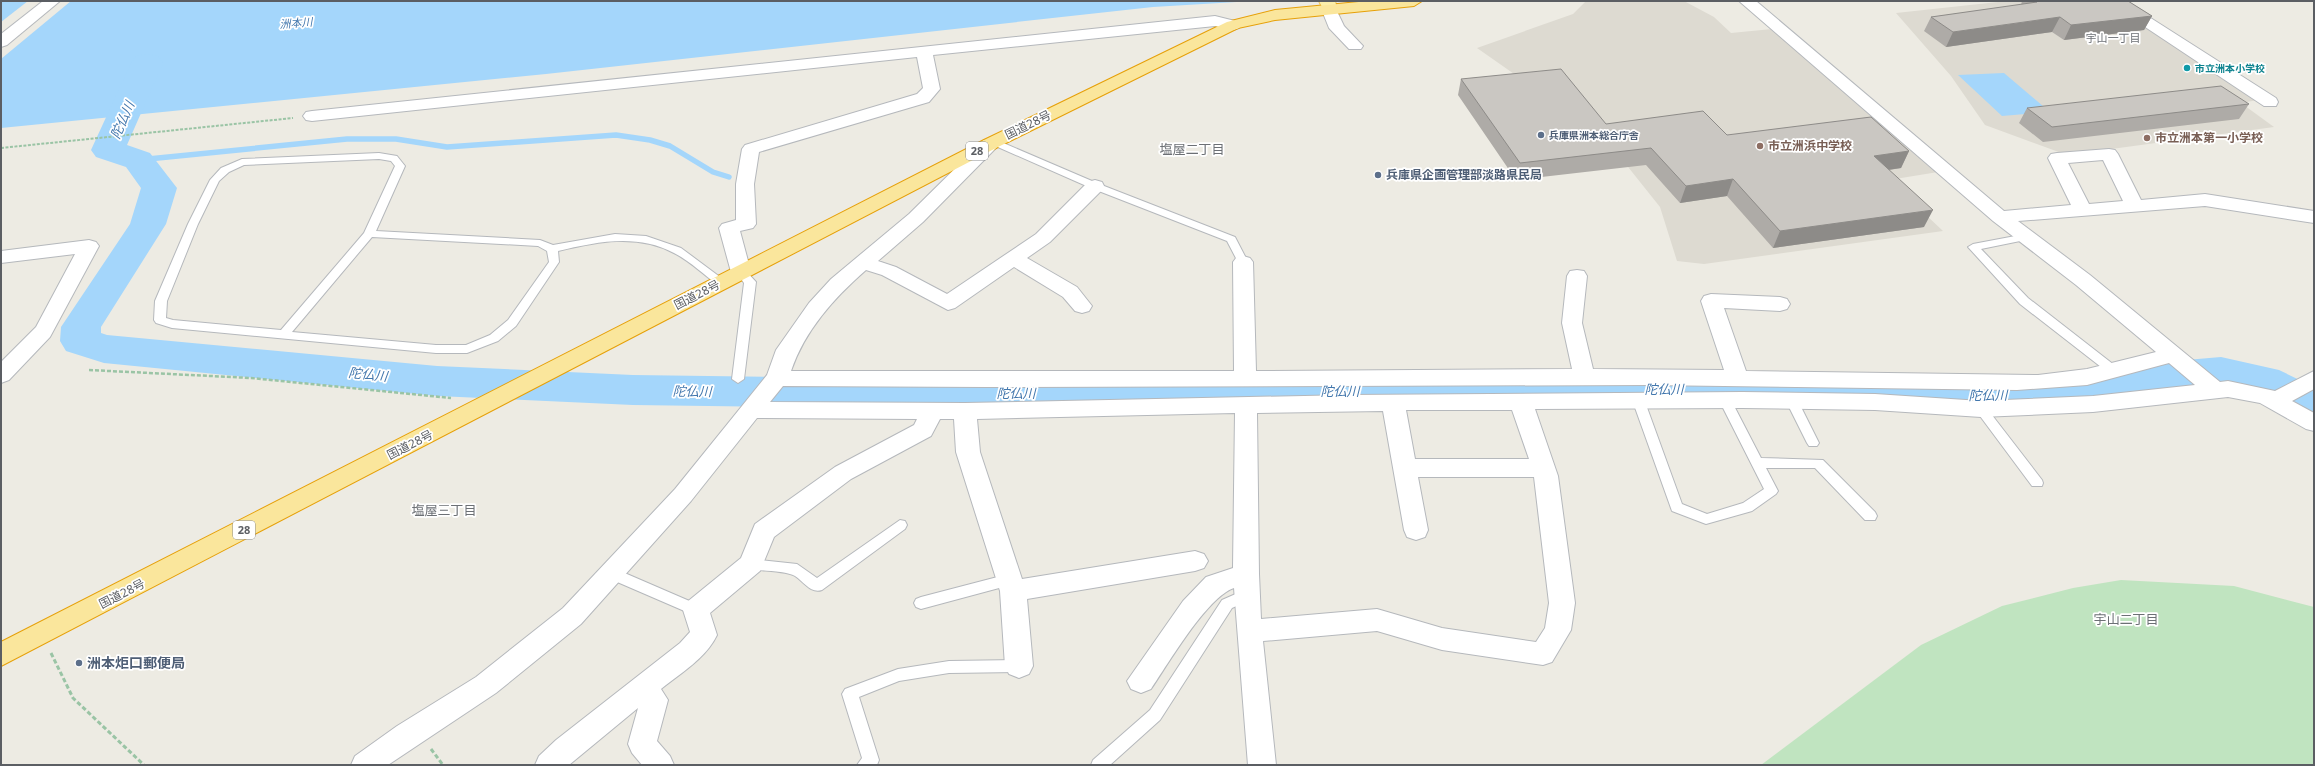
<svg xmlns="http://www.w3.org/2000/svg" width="2315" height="766" font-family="'Noto Sans','Noto Sans JP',sans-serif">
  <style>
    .education { fill: #dddad1 }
    .green { fill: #c0e4c0 }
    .water { fill: #a4d6fb }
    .pier { fill: #edebe3 }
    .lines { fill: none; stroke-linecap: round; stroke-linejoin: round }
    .stream { stroke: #a4d6fb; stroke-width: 5.5 }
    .river { fill: #a4d6fb; fill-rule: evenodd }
    .service-casing { stroke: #b5b8bc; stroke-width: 2 }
    .minor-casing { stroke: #b5b8bc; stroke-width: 2 }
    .tertiary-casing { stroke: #b5b8bc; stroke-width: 2 }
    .primary-casing { stroke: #ebc25d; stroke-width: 2 }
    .trunk-casing { stroke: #e6a009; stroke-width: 2 }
    .path-far2 { stroke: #9ac4a5; stroke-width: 2; stroke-dasharray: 3 1.5; stroke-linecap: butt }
    .path-far1 { stroke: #9ac4a5; stroke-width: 2.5; stroke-dasharray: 4 2; stroke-linecap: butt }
    .path { stroke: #9ac4a5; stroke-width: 3; stroke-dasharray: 4.5 2.5; stroke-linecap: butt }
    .service { fill: #fff; fill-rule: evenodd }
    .minor { fill: #fff; fill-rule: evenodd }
    .tertiary { fill: #fff; fill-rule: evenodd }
    .primary { fill: #fbeea9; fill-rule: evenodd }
    .trunk { fill: #fae69c; fill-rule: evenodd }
    .wall { fill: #aeaba7 }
    .shaded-wall { fill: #8d8b88 }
    .building { fill: #cac7c2; stroke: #8d8b88 }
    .culture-dot { fill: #0f9aa8; stroke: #fff; stroke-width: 1.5 }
    .service-dot { fill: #5c6f8a; stroke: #fff; stroke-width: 1.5 }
    .education-dot { fill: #8d6e63; stroke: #fff; stroke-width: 1.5 }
    .labels { text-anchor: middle; stroke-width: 3.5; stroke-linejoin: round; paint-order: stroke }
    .far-culture-label { font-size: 10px; font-weight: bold; fill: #0d838f; stroke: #fff; text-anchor: start }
    .far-service-label { font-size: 10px; font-weight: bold; fill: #4e5e75; stroke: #fff; text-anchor: start }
    .far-water-label { font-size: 11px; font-style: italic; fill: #4277ad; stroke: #fff }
    .far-neighbourhood-label { font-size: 11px; fill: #6c7075; stroke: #fff }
    .shield { fill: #fff; stroke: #8c8e92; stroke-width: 1 }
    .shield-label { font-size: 11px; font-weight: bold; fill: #5b5e63 }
    .street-label { font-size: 12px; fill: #5b5e63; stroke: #fff }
    .education-label { font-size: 12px; font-weight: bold; fill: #785e54; stroke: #fff; text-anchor: start }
    .service-label { font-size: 12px; font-weight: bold; fill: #4e5e75; stroke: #fff; text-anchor: start }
    .water-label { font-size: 13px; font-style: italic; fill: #4277ad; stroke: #fff }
    .neighbourhood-label { font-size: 13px; fill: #6c7075; stroke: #fff }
    .near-service-label { font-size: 14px; font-weight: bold; fill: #4e5e75; stroke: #fff; text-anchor: start }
  </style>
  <rect width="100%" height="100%" fill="#edebe3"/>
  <path class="education" d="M1586,1H1684L1714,17L1731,33L1772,29L1938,172L1889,180L1943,231L1704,264L1677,261L1660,207L1553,73L1517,76L1477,48L1573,14Z
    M2007,1H2104L2258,100L2241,103L2274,127L2067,155L1985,125L1951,76L1896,13Z"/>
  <path class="green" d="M2121,580L2234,586L2314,607V765H1761L1921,645L2002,606L2073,588Z"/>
  <path class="water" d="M1,1H1253L1153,7L546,74L1,128Z
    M2004,73L2050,112L2002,116L1958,75Z"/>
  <path class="pier" d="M28,1H71L1,59V22Z"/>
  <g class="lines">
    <path class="stream" d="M138,160L347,139H396L447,147L616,135L650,140L670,146L713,172L729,177"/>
    <path class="river" d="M147,54L158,56L163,63L127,145L150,153L177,188L166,224L101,327V333L107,335L437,366L633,375L946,379L1769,374L1976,381L2103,375L2151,363L2221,357L2279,370L2314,387V420L2299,416L2253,392L2221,385L2151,391L2103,405L1976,411L1769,404L946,409L633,405L437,396L104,363L66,351L60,341L61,327L130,224L141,188L126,167L96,157L91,150L131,63L136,56Z"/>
    <g class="service-casing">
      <path id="service" d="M994,139L1099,184L1235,237L1248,262L1243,265L1239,264L1227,241L1091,188L991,144V140Z
        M379,153L397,156L405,166L376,231L540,240L553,245L615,234L646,236L681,248L728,283L726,285H718C704,275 690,261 674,253C637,233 596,242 558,251L559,262L516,326L498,341L467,353H436L172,328L156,323L154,320L155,301L188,224L210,180L221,168L242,159ZM379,159L391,161L395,166L364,233L281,330L173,320L166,318L167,301L198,224L219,181L229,172L244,165ZM372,237L538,246L547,251L549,262L508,320L490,335L466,345H436L292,332Z
        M2026,234L2031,237L2030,239L1981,249L2028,298L2118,368L2120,371L2118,374H2110L2020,304L1968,247L1973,244Z
        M741,269L745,270L756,282L744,379L738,383L732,379L744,283L736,272Z
        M1725,396L1731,400L1761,458L1823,460L1875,512L1877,516L1875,520H1865L1815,468H1766L1778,491L1776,494L1752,511L1706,524L1672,511L1633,402L1639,398L1645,402L1682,504L1707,514L1743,503L1764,489L1719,400Z
        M1792,397L1798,401L1819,443L1817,446H1809L1807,443L1786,401Z
        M1981,405L1985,406L2042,480L2043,483L2042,486H2032L1977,412L1975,409L1977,406Z
        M900,520L905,521L907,525L905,529L822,590C811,594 804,582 795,576C787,571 761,571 751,569L746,568L744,564L746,560L751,559L797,564L817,578Z
        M613,568L701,606L703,610L701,614L696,616L608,578L606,574L608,570Z
        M1009,574L1014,576L1016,580L1014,584L921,609L916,607L914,603L916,599L921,597Z
        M1247,589L1252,591L1254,595L1252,599L1232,608L1160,720L1110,765H1091L1093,760L1150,710L1222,600Z
        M1019,660L1024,662L1026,666L1024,670L1019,672L949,673L899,681L859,697L879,760L877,765H857L862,758L842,694L845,689L898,669L949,661Z"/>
    </g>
    <g class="minor-casing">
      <path id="minor" d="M1739,1H1756L2004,211L2071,205L2048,158L2051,154L2057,153L2109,149L2115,150L2118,154L2141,200L2205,194L2314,211V223L2205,206L2018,221L2090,275L2220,382L2228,381L2275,391L2314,371V389L2292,401L2314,413V431L2306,429L2260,403L2228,397L2093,412L1981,417L1875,410L1742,408L1535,409L1558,476L1575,603L1571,630L1552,662L1543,665L1442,650L1377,631L1263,641L1276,765H1248L1234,588C1207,597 1168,664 1151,689L1141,693L1131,689L1127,681L1183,601L1206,577L1233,568L1235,413L977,419L980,452L1022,579L1195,551L1204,554L1208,561L1204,568L1195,571L1027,599L1033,666L1029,674L1019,678L1009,674L1005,666L1000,591L956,452L954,419H940L931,436L851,479L774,537L760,571L710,613L717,635C706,658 681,673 661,689L668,700L657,741L670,756L674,765H642L632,753L628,744L638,708L569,765H535L539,756L556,740L680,643L690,632L683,610L687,602L741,558L755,524L835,467L914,425L917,419L757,418L691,501L581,624L496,693L388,765H351L355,756L397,726L476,677L563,608L675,489L767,375L776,350L809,303L831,279L909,214L984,140H996L999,144L996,148L923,222L878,261L896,267L947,294L1036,234L1088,182L1095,180L1102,182L1104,186L1102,190L1050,242L1027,258L1077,287L1092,306L1089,311L1082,313L1075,311L1063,297L1014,267L955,308L948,310L882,275L866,270C834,298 805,330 791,371H1234L1233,262L1236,258L1243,256L1250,258L1253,262L1256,371L1572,369L1562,323L1567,276L1570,271L1577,270L1584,271L1587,276L1582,323L1593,369L1724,370L1701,301L1704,296L1711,294L1780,297L1787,299L1790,304L1787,309L1780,311L1724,308L1746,371L2038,375L2087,369L2156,352L2076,285L1993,221ZM2103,160L2123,201L2089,204L2068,163ZM2169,363L2195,385L2093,396L1981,401L1875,394L1742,392L1350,395L965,403L770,402L783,386L986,387L1650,385L2017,390L2087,385ZM1406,410H1512L1529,459H1415ZM1383,411L1404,530L1407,537L1416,540L1425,537L1428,530L1418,477H1534L1549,603L1545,628L1536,642L1442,628L1377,609L1261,619L1259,574L1257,413Z
        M2106,1H2124L2276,98L2278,102L2276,106H2264Z
        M1329,3L1334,5L1344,26L1363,46L1361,49H1349L1329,28L1321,8L1324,5Z
        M1215,16L1239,22L1241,25L1239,28L1233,30L1215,26L933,55L940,89L929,102L759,152L754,184L756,224L753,228L740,231L751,272L748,276L741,278L734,276L731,272L719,228L722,224L736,220V184L742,149L745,145L917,94L923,88L917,57L312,121L306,120L303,116L306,112L312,111Z
        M89,240L96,242L99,246L50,337L9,380L1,383V362L36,327L75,254L1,263V251Z"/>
    </g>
    <g class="tertiary-casing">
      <path id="tertiary" d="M43,1H60L7,45L1,47V34Z"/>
    </g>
    <g class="primary-casing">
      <path id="primary" d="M1319,1H1335L1337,8L1334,11H1324Z"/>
    </g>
    <g class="trunk-casing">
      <path id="trunk" d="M1369,1H1422L1414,6L1275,20L1238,28L996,148L1,666V642L984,140L1227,22L1275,10Z"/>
    </g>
    <path class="path-far2" d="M1,148L293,118"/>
    <path class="path-far1" d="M89,370L251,378L451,398"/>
    <path class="path" d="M51,653L73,698L144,765
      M431,749L443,765"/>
    <use href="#service" class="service"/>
    <use href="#minor" class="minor"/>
    <use href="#tertiary" class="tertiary"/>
    <use href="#primary" class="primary"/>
    <use href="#trunk" class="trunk"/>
  </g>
  <path class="wall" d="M2022,1H2128L2152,16L2144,30L2064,40L2052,32L1946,47L1924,31L1931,17L2021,5Z
    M1461,79L1606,124L1909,151L1901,168L1889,170L1924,227L1773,248L1727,196L1680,203L1646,165L1516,180L1458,95Z
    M2249,104L2239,119L2043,142L2019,123L2027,108Z"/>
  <path class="shaded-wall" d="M2152,16L2144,30L2064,40L2071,25Z
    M2060,17L2052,32L1946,47L1953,32Z
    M1909,151L1901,168L1866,173L1874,156Z
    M1733,179L1727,196L1680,203L1686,186Z
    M1933,210L1924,227L1773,248L1780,231Z"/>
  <path class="building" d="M2035,1H2128L2152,16L2071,25L2060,17L1953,32L1931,17L2037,2Z
    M1561,69L1606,124L1703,111L1727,135L1871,117L1909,151L1874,156L1933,210L1780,231L1733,179L1686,186L1651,148L1520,163L1461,79Z
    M2221,86L2249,104L2052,127L2027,108Z"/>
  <circle class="culture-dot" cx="2187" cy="68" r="4"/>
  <g class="service-dot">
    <circle cx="1541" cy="135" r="4"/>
    <circle cx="1378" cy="175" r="4"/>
    <circle cx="79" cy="663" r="4"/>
  </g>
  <g class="education-dot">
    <circle cx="2147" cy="138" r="4"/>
    <circle cx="1760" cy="146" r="4"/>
  </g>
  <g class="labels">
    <g class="far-culture-label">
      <text x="2195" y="72">市立洲本小学校</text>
    </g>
    <g class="far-service-label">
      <text x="1549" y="139">兵庫県洲本総合庁舎</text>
    </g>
    <g class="far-water-label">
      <text transform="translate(296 23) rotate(-4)" y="4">洲本川</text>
    </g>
    <g class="far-neighbourhood-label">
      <text x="2113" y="42">宇山一丁目</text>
    </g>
    <g class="shield">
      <rect x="966" y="142" width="22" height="18" rx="3"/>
      <rect x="233" y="521" width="22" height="18" rx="3"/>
    </g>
    <g class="shield-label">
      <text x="977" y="155">28</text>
      <text x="244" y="534">28</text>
    </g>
    <g class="street-label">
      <text transform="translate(1028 125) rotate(-26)" y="4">国道28号</text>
      <text transform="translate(697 295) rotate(-27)" y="4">国道28号</text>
      <text transform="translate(410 445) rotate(-27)" y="4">国道28号</text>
      <text transform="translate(122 594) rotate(-27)" y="4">国道28号</text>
    </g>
    <g class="education-label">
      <text x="2155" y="142">市立洲本第一小学校</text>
      <text x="1768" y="150">市立洲浜中学校</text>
    </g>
    <g class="service-label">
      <text x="1386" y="179">兵庫県企画管理部淡路県民局</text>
    </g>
    <g class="water-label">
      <text transform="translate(122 120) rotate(-66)" y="5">陀仏川</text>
      <text transform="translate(368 374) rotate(6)" y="5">陀仏川</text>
      <text x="1664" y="394">陀仏川</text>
      <text transform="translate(692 391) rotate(1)" y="5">陀仏川</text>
      <text x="1340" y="396">陀仏川</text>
      <text x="1016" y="398">陀仏川</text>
      <text transform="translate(1988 395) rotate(-1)" y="5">陀仏川</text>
    </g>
    <g class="neighbourhood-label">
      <text x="1192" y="154">塩屋二丁目</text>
      <text x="444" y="515">塩屋三丁目</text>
      <text x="2126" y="624">宇山二丁目</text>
    </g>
    <g class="near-service-label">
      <text x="87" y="668">洲本炬口郵便局</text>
    </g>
  </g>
  <rect width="2315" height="766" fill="none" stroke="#5b5e63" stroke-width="4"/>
</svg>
